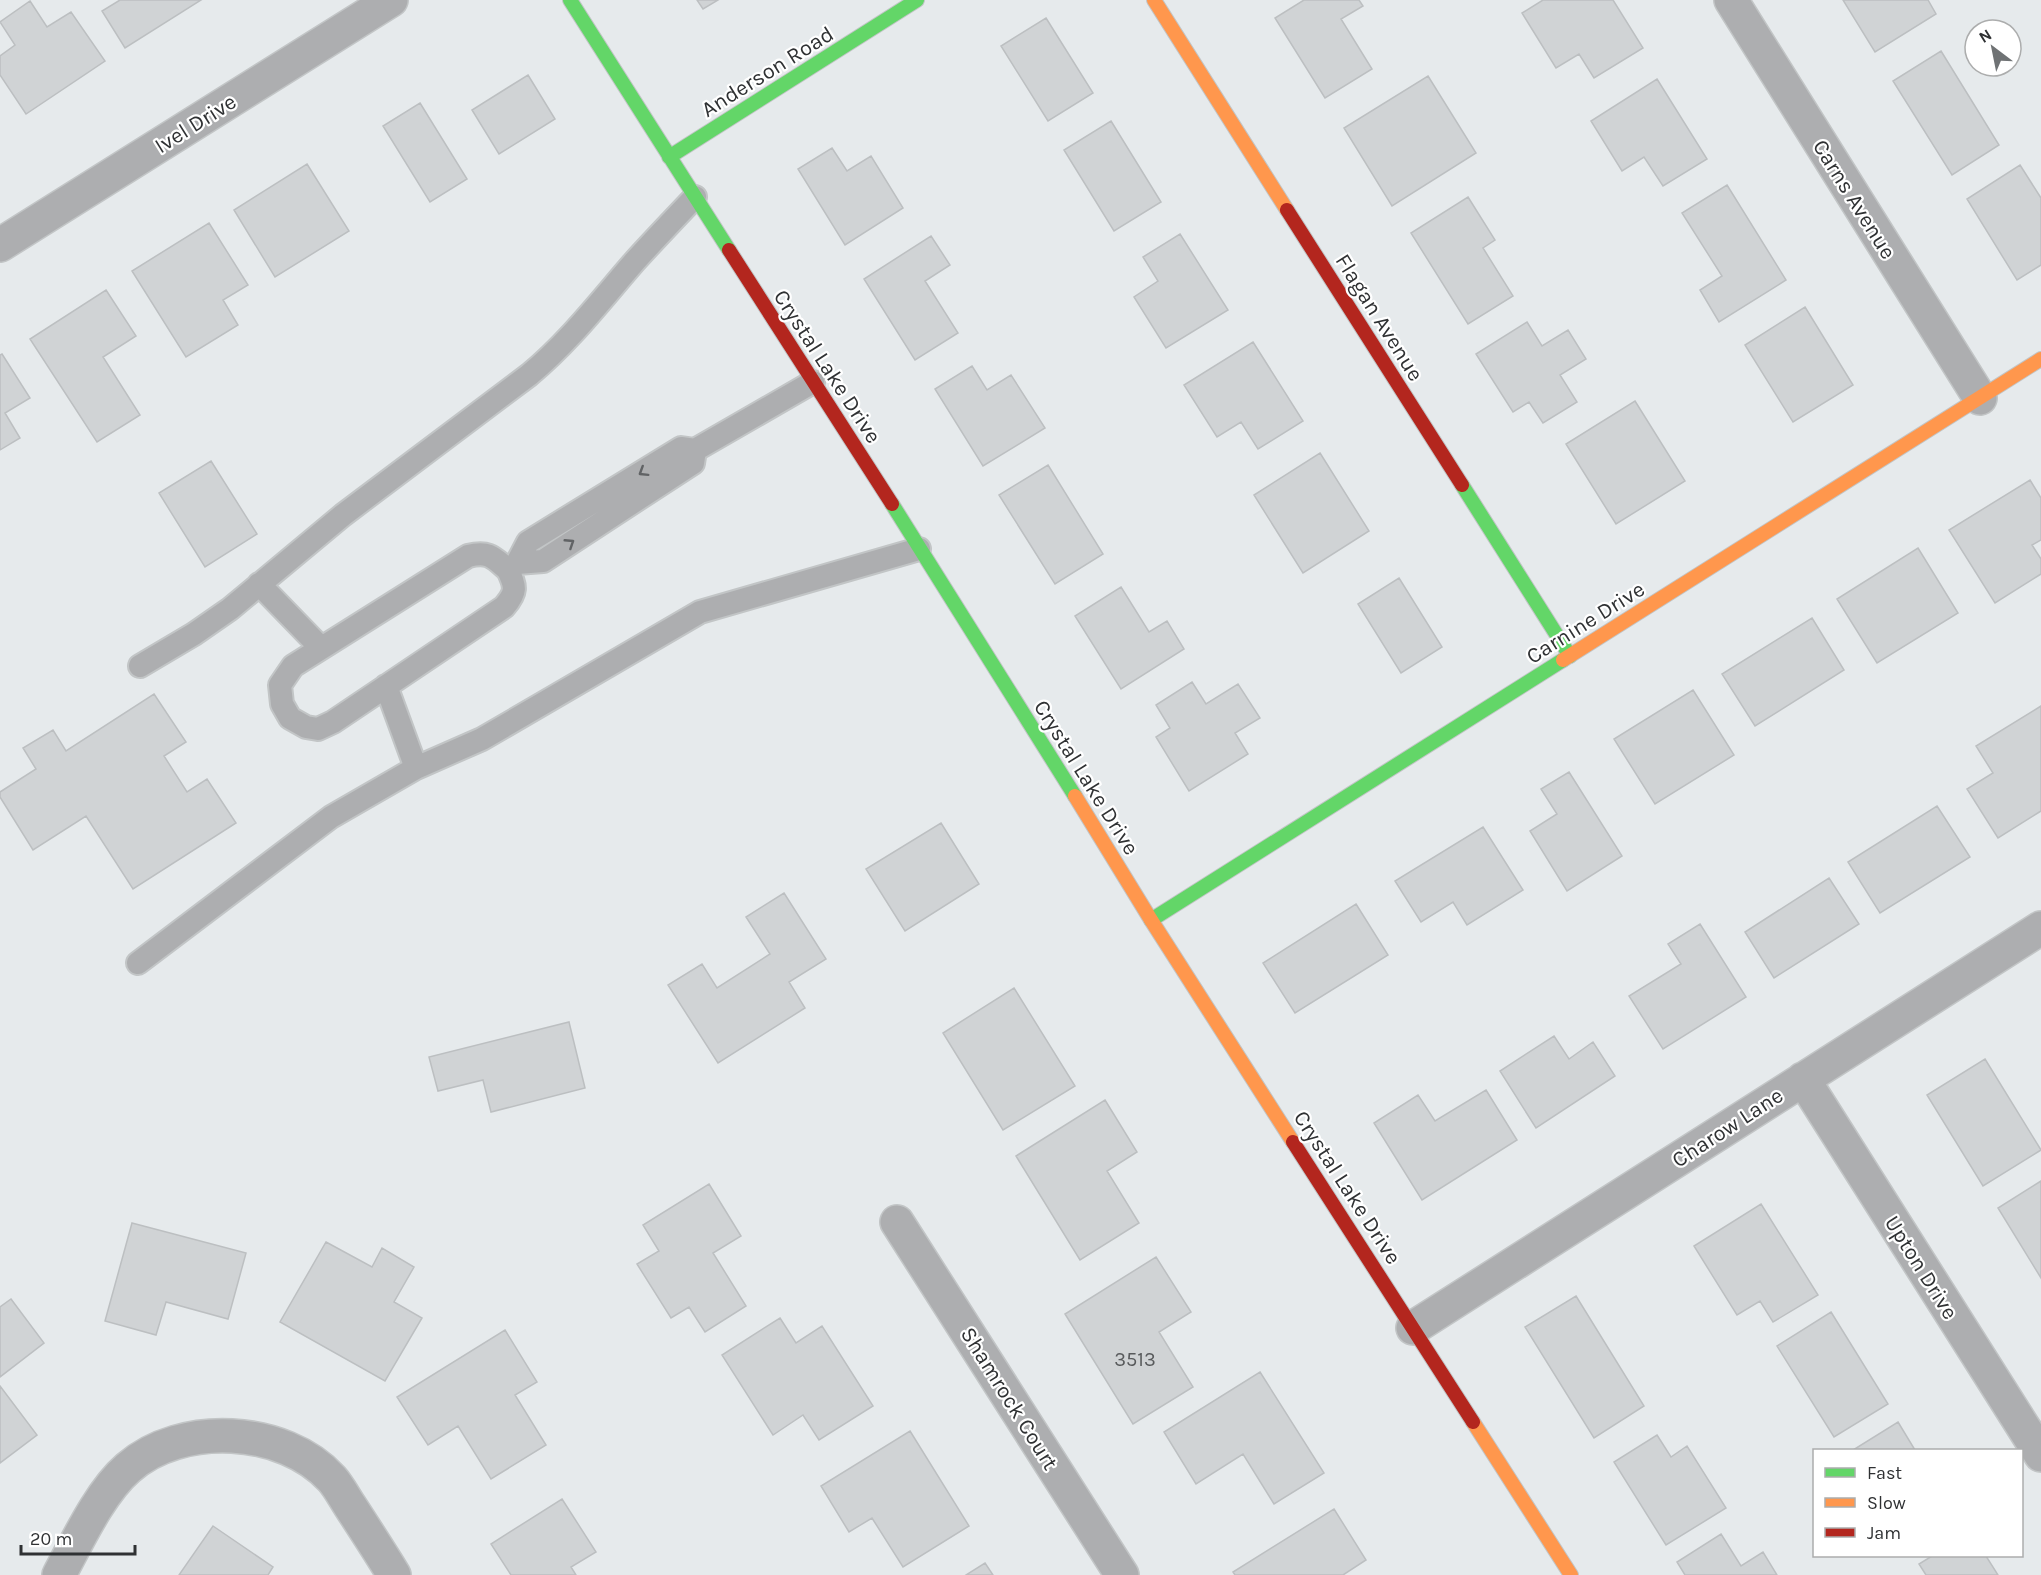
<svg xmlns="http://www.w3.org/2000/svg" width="2041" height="1575" font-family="Karla,sans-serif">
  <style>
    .building { fill: #d0d3d5; stroke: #bcbfc1; stroke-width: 1.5 }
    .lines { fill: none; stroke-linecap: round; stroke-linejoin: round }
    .lane-casing { stroke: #c2c5c6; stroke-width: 26 }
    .street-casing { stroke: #c2c5c6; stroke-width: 36 }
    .fast-casing { stroke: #c2c5c6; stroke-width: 16 }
    .slow-casing { stroke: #c2c5c6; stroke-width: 16 }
    .jam-casing { stroke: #c2c5c6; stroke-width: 16 }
    .lane { stroke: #adaeb0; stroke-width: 22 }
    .street { stroke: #adaeb0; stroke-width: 33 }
    .fast { stroke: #63d668; stroke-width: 14 }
    .slow { stroke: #ff974d; stroke-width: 14 }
    .jam { stroke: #b3261e; stroke-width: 14 }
    .oneway { stroke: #616365 }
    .labels { text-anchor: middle; stroke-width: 4.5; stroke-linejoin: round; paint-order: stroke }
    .number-label { font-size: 20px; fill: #585a5c }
    .street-label { font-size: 22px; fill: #2f3133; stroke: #fff }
  </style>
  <rect width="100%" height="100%" fill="#e6eaec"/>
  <path class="building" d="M120,0H201L125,48L102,11Z
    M697,0H718L703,9Z
    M1304,0H1359L1363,6L1341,19L1372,69L1325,98L1275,18Z
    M1543,0H1613L1643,48L1594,78L1579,54L1556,68L1522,13Z
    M1843,0H1928L1936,14L1875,52Z
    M30,1L47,27L71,12L105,61L26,114L0,75V56L15,45L0,22Z
    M1046,18L1093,93L1048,121L1001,46Z
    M1941,51L1999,145L1952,175L1893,81Z
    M528,75L555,119L499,154L472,110Z
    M1428,76L1476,153L1392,206L1344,128Z
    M1657,79L1707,159L1663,186L1644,157L1622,171L1591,121Z
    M420,103L467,179L430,202L383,126Z
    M1111,121L1161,202L1114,231L1064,150Z
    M832,148L847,171L871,156L903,208L845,245L798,169Z
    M307,164L349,231L275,277L234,210Z
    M2020,165L2041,198V265L2017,280L1967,199Z
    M1727,185L1786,280L1719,322L1700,290L1722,276L1682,213Z
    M1468,197L1495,240L1483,248L1513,296L1468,324L1411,233Z
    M209,223L248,285L223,300L238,325L186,357L132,271Z
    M1180,234L1228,310L1166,348L1134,297L1158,281L1143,257Z
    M931,236L950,265L925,281L958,333L915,360L864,279Z
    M106,290L136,336L103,357L140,415L97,442L30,339Z
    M1805,307L1853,385L1793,422L1745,345Z
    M1527,322L1542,346L1568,330L1586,359L1560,375L1577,402L1543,423L1529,402L1513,412L1476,354Z
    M1253,342L1303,421L1258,449L1241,422L1217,437L1184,385Z
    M2,354L30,398L5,413L20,438L0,450V355Z
    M972,366L987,390L1011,375L1045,428L983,466L935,389Z
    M1635,401L1685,481L1616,524L1566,444Z
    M1320,453L1369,531L1303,573L1254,495Z
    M211,461L257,534L205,567L159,493Z
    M1048,465L1103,554L1055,584L999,495Z
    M2030,480L2041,498V540L2032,545L2041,559V574L1995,603L1949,530Z
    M1918,548L1958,613L1877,663L1837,599Z
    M1399,578L1442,647L1401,673L1358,604Z
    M1121,587L1149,632L1167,621L1184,649L1121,689L1075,616Z
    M1812,618L1844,670L1755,726L1722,674Z
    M1192,682L1206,704L1238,684L1260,718L1235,733L1248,754L1189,791L1156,737L1170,728L1156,705Z
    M1693,690L1734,755L1655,804L1614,739Z
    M154,694L186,742L164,756L187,792L207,779L236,823L133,889L86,816L33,850L0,797V792L36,769L23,748L53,730L66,751Z
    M2041,706V811L1998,838L1967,789L1993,773L1976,746Z
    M1569,772L1622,856L1567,891L1530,831L1557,814L1541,789Z
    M1937,806L1970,857L1880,913L1848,862Z
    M941,823L979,884L905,931L866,869Z
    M1483,827L1523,890L1467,925L1453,902L1421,922L1395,881Z
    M1829,878L1859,924L1774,978L1745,932Z
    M784,893L826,959L789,982L805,1008L718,1063L668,985L702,964L717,988L770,954L746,917Z
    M1356,904L1388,955L1295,1013L1263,963Z
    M1700,924L1746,997L1663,1049L1629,996L1681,964L1668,944Z
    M1014,988L1075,1086L1003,1130L943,1033Z
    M569,1022L585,1088L491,1112L483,1080L438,1091L429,1057Z
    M1554,1036L1569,1059L1593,1042L1615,1076L1536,1128L1500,1071Z
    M1985,1059L2041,1150L1983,1186L1927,1095Z
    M1486,1090L1517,1140L1422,1200L1374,1123L1418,1095L1435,1121Z
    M1105,1100L1137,1152L1107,1171L1139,1223L1080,1260L1016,1156Z
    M2041,1181V1278L1998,1208Z
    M709,1184L741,1236L713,1253L746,1306L705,1332L689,1307L671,1318L637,1264L659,1251L643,1225Z
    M1761,1204L1818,1295L1773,1322L1760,1301L1737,1315L1694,1246Z
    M132,1223L246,1253L228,1319L166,1302L156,1335L105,1321Z
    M326,1242L372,1267L382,1248L414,1267L394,1302L422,1318L385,1381L280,1322Z
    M1156,1257L1191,1312L1159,1332L1193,1387L1133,1424L1065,1314Z
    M1576,1296L1644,1406L1594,1438L1525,1327Z
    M11,1299L44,1343L0,1377V1307Z
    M1831,1312L1888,1404L1834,1437L1777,1346Z
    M780,1318L796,1343L822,1326L873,1406L819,1440L803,1415L773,1435L722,1355Z
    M505,1330L537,1382L515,1395L546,1445L491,1479L458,1426L428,1445L397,1397Z
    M1260,1372L1324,1473L1274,1504L1243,1454L1196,1484L1164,1432Z
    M0,1386L37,1435L0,1463Z
    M1898,1422L1915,1450H1853Z
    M910,1431L969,1526L903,1567L872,1518L849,1532L821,1486Z
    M1657,1435L1671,1457L1687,1446L1726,1508L1666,1545L1614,1462Z
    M562,1499L596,1552L571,1567L576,1575H511L491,1544Z
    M1334,1509L1366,1560L1343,1575H1235L1233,1572Z
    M213,1526L273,1567L268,1575H179Z
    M1721,1534L1741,1566L1763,1552L1777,1575H1685L1677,1562Z
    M1932,1556H1986L1998,1575H1926L1919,1564Z
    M985,1563L993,1575H966Z"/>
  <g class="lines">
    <g class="lane-casing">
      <path id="lane" d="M517,563L543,561L693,463L695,450
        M508,570C516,587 517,592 504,607L333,722L318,729L306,727L290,718L282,704L280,685L293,666L468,556C489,551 493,557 508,570L517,563L528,542L681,448L695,450L813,382
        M259,584L321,648
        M140,666L194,634L230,609L343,515L529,375C570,341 601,300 635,261C655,239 675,218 695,197
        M416,768L482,739L700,612L919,549
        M138,963L331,817L416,768L386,686"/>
    </g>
    <g class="street-casing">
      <path id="street" d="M1731,0L1980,398
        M0,245L391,0
        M1803,1079L2041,1455
        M897,1222L1122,1575
        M1413,1328L2041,928
        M59,1575C77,1542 100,1492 128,1468C181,1421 284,1426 332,1479C339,1487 344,1497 350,1506C365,1529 380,1552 394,1575"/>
    </g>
    <g class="fast-casing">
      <path id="fast" d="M570,0L729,250
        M669,157L917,0
        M1462,485L1570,656
        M892,504L1075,796
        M1151,920L1563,660"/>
    </g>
    <g class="slow-casing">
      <path id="slow" d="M1154,0L1287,210
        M1563,660L2041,359
        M1075,796L1151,920L1293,1142
        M1473,1422L1571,1575"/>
    </g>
    <g class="jam-casing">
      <path id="jam" d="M1287,210L1462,485
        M729,250L892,504
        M1293,1142L1473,1422"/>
    </g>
    <use href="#lane" class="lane"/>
    <use href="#street" class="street"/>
    <use href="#fast" class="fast"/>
    <use href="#slow" class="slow"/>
    <use href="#jam" class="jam"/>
  </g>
  <defs><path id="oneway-chevron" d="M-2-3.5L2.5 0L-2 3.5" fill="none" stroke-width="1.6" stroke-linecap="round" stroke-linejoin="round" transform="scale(1.5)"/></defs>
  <g class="oneway">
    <use href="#oneway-chevron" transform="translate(643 472) rotate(148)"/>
    <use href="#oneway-chevron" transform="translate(570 543) rotate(-33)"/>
  </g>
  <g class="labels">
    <g class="number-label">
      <text x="1135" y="1366">3513</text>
    </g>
    <g class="street-label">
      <text transform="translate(767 71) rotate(-32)" y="8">Anderson Road</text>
      <text transform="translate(195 123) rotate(-32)" y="8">Ivel Drive</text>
      <text transform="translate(1855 199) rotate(58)" y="8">Carns Avenue</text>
      <text transform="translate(1380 317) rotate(58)" y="8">Flagan Avenue</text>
      <text transform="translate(828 366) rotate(57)" y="8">Crystal Lake Drive</text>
      <text transform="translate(1585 622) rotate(-32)" y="8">Carnine Drive</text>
      <text transform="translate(1087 777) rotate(58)" y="8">Crystal Lake Drive</text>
      <text transform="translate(1727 1127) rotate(-33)" y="8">Charow Lane</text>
      <text transform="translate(1348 1187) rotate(57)" y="8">Crystal Lake Drive</text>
      <text transform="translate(1922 1267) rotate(58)" y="8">Upton Drive</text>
      <text transform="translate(1010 1398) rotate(58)" y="8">Shamrock Court</text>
    </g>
  </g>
  <rect x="1813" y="1449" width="210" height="108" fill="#ffffff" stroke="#acadad" stroke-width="1.5"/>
  <rect x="1825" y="1468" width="30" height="9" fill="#63d668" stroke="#acadad" stroke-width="1.5"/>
  <text x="1867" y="1479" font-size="18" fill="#2f3133">Fast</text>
  <rect x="1825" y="1498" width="30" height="9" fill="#ff974d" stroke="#acadad" stroke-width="1.5"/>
  <text x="1867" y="1509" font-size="18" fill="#2f3133">Slow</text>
  <rect x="1825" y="1528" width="30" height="9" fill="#b3261e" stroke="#acadad" stroke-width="1.5"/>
  <text x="1867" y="1539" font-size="18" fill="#2f3133">Jam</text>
  <g transform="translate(1993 48) rotate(328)"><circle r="28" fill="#ffffff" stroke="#acadad" stroke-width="1.5"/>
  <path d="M0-4.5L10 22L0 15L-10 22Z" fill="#6f7274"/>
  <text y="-9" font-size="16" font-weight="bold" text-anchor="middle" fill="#2f3133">N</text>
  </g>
  <path d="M21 1545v9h114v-9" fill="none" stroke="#2f3133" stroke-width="3"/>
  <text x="30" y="1545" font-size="18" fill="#2f3133" stroke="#ffffff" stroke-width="4.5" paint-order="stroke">20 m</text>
</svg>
